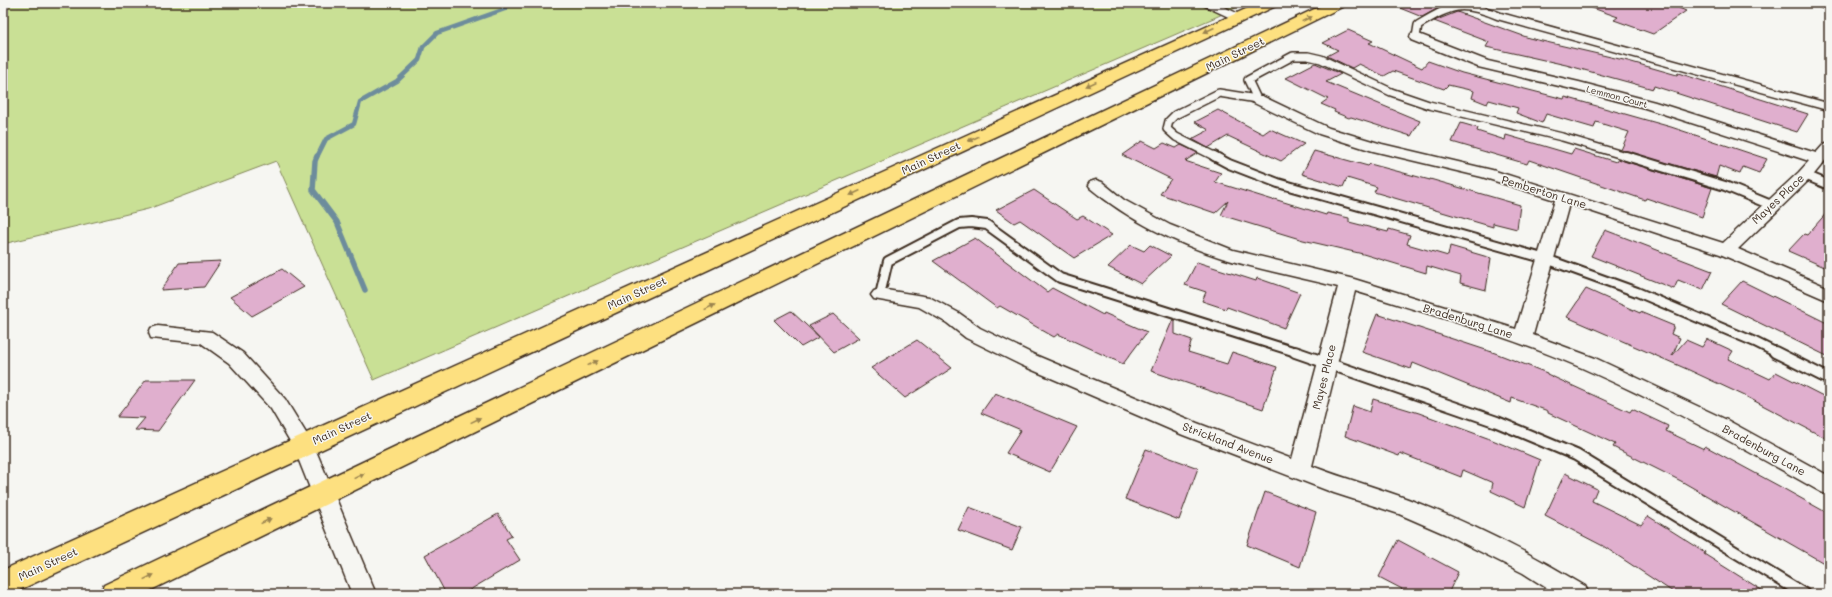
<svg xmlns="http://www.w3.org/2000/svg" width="1832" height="597" font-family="Mali,sans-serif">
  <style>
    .green { fill: #c9e095; stroke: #82855a }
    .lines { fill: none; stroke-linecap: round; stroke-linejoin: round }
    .stream-far1 { stroke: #6d8c9c; stroke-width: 4.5 }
    .stream { stroke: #6d8c9c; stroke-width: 5.5 }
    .building { fill: #e0afce; stroke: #3b2a1e }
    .lane-far2-casing { stroke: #3b2a1e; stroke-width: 10 }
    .lane-far1-casing { stroke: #3b2a1e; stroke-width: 12 }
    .lane-casing { stroke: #3b2a1e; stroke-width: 14 }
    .street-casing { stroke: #3b2a1e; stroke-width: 3 }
    .secondary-casing { stroke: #3b2a1e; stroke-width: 3 }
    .primary-casing { stroke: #3b2a1e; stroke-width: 3 }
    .lane-far2 { stroke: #f6f6f2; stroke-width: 7 }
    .lane-far1 { stroke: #f6f6f2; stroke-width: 8 }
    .lane { stroke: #f6f6f2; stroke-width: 10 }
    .street { fill: #f6f6f2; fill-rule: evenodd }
    .secondary { fill: #f6f6f2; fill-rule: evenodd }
    .primary { fill: #fde080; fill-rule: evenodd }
    .oneway { fill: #9c854f }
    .labels { text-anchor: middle; stroke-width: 3; stroke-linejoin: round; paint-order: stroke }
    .far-street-label { font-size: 9px; fill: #3b2a1e; stroke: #f6f6f2 }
    .street-label { font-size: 11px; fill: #3b2a1e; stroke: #f6f6f2 }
  </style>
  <rect width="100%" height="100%" fill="#f6f6f2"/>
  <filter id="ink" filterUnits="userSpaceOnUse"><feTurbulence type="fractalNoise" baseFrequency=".025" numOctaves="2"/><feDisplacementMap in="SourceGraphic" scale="8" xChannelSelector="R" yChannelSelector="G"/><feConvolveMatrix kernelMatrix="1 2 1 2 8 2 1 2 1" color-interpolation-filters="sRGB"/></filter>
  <g filter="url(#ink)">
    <path class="green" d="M3,3H1246L1216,17L374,380L276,161L148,209L3,244Z"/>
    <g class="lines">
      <path class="stream-far1" d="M317,157L326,139L354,124L360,102L397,81L419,60L423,47L437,33L505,9L509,3"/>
      <path class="stream" d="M317,156L315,161L313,190L337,222L365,290"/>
    </g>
    <path class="building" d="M1390,3H1433L1442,6L1422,17L1390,4Z
      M1585,3H1687L1679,8L1686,11L1653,34L1614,20L1618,17L1584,5Z
      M1457,12L1529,38L1628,61L1677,75L1678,73L1808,114L1797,132L1654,86L1653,89L1566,65L1486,47L1489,42L1434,21Z
      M1348,30L1373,41L1369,43L1422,68L1428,61L1462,73L1564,99L1565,97L1671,127L1767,159L1759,173L1743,167L1740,174L1719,166L1716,177L1621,150L1629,132L1596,122L1594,128L1546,114L1542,123L1516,113L1518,108L1489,100L1487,104L1472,98L1474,91L1448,85L1444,89L1393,71L1384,76L1359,64L1352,68L1327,56L1338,50L1323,43Z
      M1315,63L1341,74L1326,82L1420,121L1411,136L1351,117L1349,118L1334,112L1335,110L1321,104L1328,99L1286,78Z
      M1218,110L1263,134L1270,129L1304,144L1281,161L1228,136L1208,148L1192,139L1209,130L1195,122Z
      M1461,123L1478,128L1477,131L1505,140L1506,135L1571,154L1574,149L1616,162L1618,159L1712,188L1702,217L1646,198L1645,200L1529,160L1527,164L1452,142Z
      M1142,141L1156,148L1164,143L1176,148L1181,145L1198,153L1185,161L1221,173L1215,182L1273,200L1274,199L1326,215L1327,213L1349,218V222L1388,232L1389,229L1410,235L1407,244L1448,256L1450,246L1491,258L1486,290L1460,283L1461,276L1427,266L1426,273L1363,254L1303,240L1221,215L1228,201L1215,213L1160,194L1171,179L1122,155Z
      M1314,151L1368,166L1370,164L1430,180V179L1520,205L1517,229L1493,223V227L1374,192L1377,187L1347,178L1343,187L1302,174Z
      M1034,190L1077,219L1083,216L1112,235L1074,258L1020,220L1014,223L996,210Z
      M1829,210V269L1788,251L1804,234L1807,235Z
      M1605,230L1712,271L1703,290L1678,280L1674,289L1591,256Z
      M975,238L1047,292L1052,288L1103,315L1104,313L1147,332L1123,364L1058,334L1054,337L1000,306L997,308L933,261Z
      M1131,245L1144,251L1150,245L1171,256L1141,284L1108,267Z
      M221,261L204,287L161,290L179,263Z
      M1197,262L1256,281L1257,278L1300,293L1284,328L1227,307L1226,309L1202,301L1206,292L1185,285Z
      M282,269L304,287L252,316L230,297Z
      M1742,281L1829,324V357L1721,304Z
      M1586,289L1640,313V312L1674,326L1671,334L1680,338L1672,356L1686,340L1702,347L1707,339L1733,351L1728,359L1770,379L1776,372L1829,399V440L1745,396L1689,370L1567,317Z
      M791,311L819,337L801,347L774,320Z
      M833,314L859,338L834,352L809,326Z
      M1377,314L1495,353L1547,373V374L1630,412L1632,409L1668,426L1666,431L1704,449L1705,446L1779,486L1829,514V566L1681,481L1613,447L1615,444L1548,413V411L1512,398L1511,403L1413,363L1411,369L1362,352Z
      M1173,319L1175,320V334L1192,340L1188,352L1227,364L1232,352L1277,367L1263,409L1151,371Z
      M917,340L952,368L905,398L871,368Z
      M146,380H195L158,431L135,430L145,418L117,417Z
      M995,393L1077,427L1050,472L1006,453L1021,430L981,413Z
      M1373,399L1419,413L1490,439L1540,460L1525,507L1491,491L1493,483L1463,470L1461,477L1400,453L1399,456L1345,436L1353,406L1370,412Z
      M1146,449L1198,468L1179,520L1125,499Z
      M1565,473L1597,489L1592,501L1641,525L1648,516L1705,552L1704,554L1768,594H1676L1603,546L1545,516Z
      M1265,492L1316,512L1300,567L1247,545Z
      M969,507L1022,527L1012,550L958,530Z
      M498,514L512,536L506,539L520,560L463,594H446L425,555Z
      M1398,540L1458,572L1448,594H1399L1402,589L1379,577Z"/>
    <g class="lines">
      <g class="lane-far2-casing">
        <path id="lane-far2" d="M1207,3L1237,17
          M1416,37L1418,25C1452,5 1460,0 1499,16L1829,107
          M1257,99L1248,80L1293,56H1308L1321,59L1391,92L1429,105L1562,137L1629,157
          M1216,157L1176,137L1167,129L1169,121L1175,115L1219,93L1257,99"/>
      </g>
      <g class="lane-far1-casing">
        <path id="lane-far1" d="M1214,156L1229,164L1278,183L1546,259L1637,292L1755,342L1777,353
          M1626,156L1725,186L1771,205
          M1805,175L1829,185
          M880,295L888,261L959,224L971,223L987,225L1060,278L1299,353"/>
      </g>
      <g class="lane-casing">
        <path id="lane" d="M1295,352L1497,422L1576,455L1804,594
          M1775,352L1829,379"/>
      </g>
      <g class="street-casing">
        <path id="street" d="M1416,33L1488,61L1579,82L1655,102L1816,153L1824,144L1829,142V156L1824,162L1811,178L1738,249L1829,288V301L1720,254L1569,204L1533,335L1595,358L1727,420L1829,476V495L1821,492C1743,448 1664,404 1582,368C1509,336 1431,315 1355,291L1312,466C1345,479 1380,488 1413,501C1473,524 1530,553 1585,586L1589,594H1556L1523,573L1445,534L1399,514L1334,493L1183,435L1021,365L966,338L947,323L919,307L874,299L871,295L874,291L880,289L929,297L959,313L980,328L1035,355L1197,423L1292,459L1338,287C1300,277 1260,270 1222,258C1175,243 1129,220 1090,188L1088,185L1090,182L1096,180L1102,182L1124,200L1170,225L1233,250L1354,279L1516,329L1555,200L1482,177L1373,151L1319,134L1252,102L1250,99L1252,96H1262L1329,128L1382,144L1492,170L1723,243L1799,172L1809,161L1645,108L1576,90L1478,67L1411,40L1410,37L1411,34Z
          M158,326L212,332L243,353L285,399L314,446L376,594H352L294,448L271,409L229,363L201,343L151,338L149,333L151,328Z"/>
      </g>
      <g class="secondary-casing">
        <path id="secondary" d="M1815,3H1829V10L1818,6Z"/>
      </g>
      <g class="primary-casing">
        <path id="primary" d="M1259,3H1279L1276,6L13,593L3,594V570Z
          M1327,3H1347L1344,6L143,594H100L104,585Z"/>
      </g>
      <use href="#lane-far2" class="lane-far2"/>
      <use href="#lane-far1" class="lane-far1"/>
      <use href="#lane" class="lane"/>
      <use href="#street" class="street"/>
      <use href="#secondary" class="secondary"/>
      <use href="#primary" class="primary"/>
    </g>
    <defs><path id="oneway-solid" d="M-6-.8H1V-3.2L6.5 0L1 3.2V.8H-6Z"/></defs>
    <g class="oneway">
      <use href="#oneway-solid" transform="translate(1307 19) rotate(-26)"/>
      <use href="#oneway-solid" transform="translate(1209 30) rotate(155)"/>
      <use href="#oneway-solid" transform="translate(1091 84) rotate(155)"/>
      <use href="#oneway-solid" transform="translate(973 139) rotate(155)"/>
      <use href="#oneway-solid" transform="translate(855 193) rotate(155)"/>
      <use href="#oneway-solid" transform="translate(710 307) rotate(-26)"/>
      <use href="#oneway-solid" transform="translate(593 363) rotate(-26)"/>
      <use href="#oneway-solid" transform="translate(476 420) rotate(-26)"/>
      <use href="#oneway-solid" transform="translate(359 476) rotate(-26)"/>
      <use href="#oneway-solid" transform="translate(266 521) rotate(-26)"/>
      <use href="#oneway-solid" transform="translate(149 577) rotate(-26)"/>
    </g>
  </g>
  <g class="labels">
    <g class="far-street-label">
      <text transform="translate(1617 97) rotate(15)" y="3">Lemmon Court</text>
    </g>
    <g class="street-label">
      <text transform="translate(1235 54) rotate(-26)" y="4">Main Street</text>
      <text transform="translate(931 158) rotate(-25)" y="4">Main Street</text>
      <text transform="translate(1544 192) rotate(17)" y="4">Pemberton Lane</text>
      <text transform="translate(1778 199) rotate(-43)" y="4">Mayes Place</text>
      <text transform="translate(637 293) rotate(-25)" y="4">Main Street</text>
      <text transform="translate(1468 321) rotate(17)" y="4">Bradenburg Lane</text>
      <text transform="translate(1324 377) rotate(-76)" y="4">Mayes Place</text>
      <text transform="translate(342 428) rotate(-25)" y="4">Main Street</text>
      <text transform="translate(1228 443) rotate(21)" y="4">Strickland Avenue</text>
      <text transform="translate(1764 450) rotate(29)" y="4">Bradenburg Lane</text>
      <text transform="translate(48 564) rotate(-25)" y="4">Main Street</text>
    </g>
  </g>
  <rect width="1832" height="597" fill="none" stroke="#f6f6f2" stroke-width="16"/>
  <rect x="8" y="8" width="1816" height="581" fill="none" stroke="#3b2a1e" stroke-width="1.5" filter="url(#ink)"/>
</svg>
